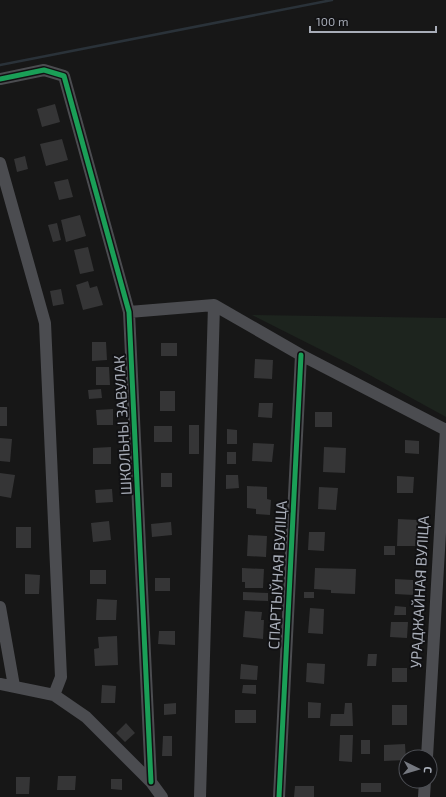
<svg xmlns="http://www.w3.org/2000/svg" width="446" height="797" font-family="'Exo 2',sans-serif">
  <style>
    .green { fill: #1d241e }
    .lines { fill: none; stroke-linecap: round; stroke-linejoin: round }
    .stream { stroke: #2a3239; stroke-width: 2.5 }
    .building { fill: #353536 }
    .minor { stroke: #4b4c50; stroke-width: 12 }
    .cycleway-casing { stroke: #111113; stroke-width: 8 }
    .cycleway { stroke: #1a9f57; stroke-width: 5 }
    .labels { text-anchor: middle; stroke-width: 4; stroke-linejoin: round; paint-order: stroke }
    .street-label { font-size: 15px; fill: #a8adb8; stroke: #111113 }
  </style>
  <rect width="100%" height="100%" fill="#171717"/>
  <path class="green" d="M252,315L446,318V417L355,367Z"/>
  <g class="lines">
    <path class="stream" d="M0,65L332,0"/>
  </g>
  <path class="building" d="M55,104L60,122L42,127L37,109Z
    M62,139L68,160L46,166L40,144Z
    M25,156L28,169L17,172L14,159Z
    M68,179L73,197L59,200L54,182Z
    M80,215L86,236L66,242L61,220Z
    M57,223L61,240L53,242L48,225Z
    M88,247L94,271L80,274L74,250Z
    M88,281L90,288L97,286L103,305L83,310L76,285Z
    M61,289L64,304L53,306L50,291Z
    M92,342H106L107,360L92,361Z
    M161,343H177V356H161Z
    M255,359L273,360L272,379L254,378Z
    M96,367H109L110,385H96Z
    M101,389L102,398L89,399L88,390Z
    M160,391H175V411H160Z
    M259,403H273L272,418L258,417Z
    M0,407H7V426H0Z
    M113,409V425H97L96,410Z
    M315,412H332V427H315Z
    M189,425H199V454H189Z
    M154,426H172V442H154Z
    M227,429L237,430V444H227Z
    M0,438L12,439L10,462L0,461Z
    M405,440L419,441V454L405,453Z
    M253,443L274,444L272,462L252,461Z
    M111,447V464H93V448Z
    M324,447L346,448L345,473L323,472Z
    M227,452H236V464H227Z
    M0,473L15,475L11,498L0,496Z
    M161,473H172V487H161Z
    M226,475H238L239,488L226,489Z
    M397,476L414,477L413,493H397Z
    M247,486L267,487V499L271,500L270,515L256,514V509L247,508Z
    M319,487L338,488L336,510L318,509Z
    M112,489L113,502L96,503L95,490Z
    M398,519L418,520L417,546H397Z
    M109,521L111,540L93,542L91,523Z
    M171,522L172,535L152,537L151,524Z
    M16,527H31V548H16Z
    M309,532H325L324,551L308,550Z
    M248,535L267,536L266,557L247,556Z
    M384,546H395V555H384Z
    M242,568L264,569L263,588H245V582H242Z
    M315,568L356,569L355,594L331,593V590L314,589Z
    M90,570H106V584H90Z
    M25,574L40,575L39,594H25Z
    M155,578H170V591H155Z
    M395,579L413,580V595L395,594Z
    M243,592L268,593V601L243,600Z
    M304,592H314V598H304Z
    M97,599L117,600L116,620H96Z
    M395,606L406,607V615H394Z
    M310,608L324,609L323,634L308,633Z
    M245,611L262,612L261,620H264L263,639L243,637Z
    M391,622H408L407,638L390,637Z
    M159,631H175V645L158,644Z
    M117,636L118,665L95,666L94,649L99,648L98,637Z
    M368,654H377L376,666H367Z
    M307,663L325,664L324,684L306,682Z
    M241,664L258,666L257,680L240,679Z
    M392,668H407V682H392Z
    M102,685L116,686L115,703H101Z
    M243,685H256V694L242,693Z
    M308,702L321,703L320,718H308Z
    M176,703V714L164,715V704Z
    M345,703H352L353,726H330L331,714H344Z
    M392,705H407V725H392Z
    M235,710H256V723H235Z
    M126,723L135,733L125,742L116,733Z
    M340,735H353L352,762L339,761Z
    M163,736H172V756H162Z
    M361,740H370V754H361Z
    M405,744L406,760L384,761V745Z
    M58,776H76L75,790H57Z
    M16,777H30L29,794H16Z
    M111,779H122V790L111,789Z
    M361,783H381V792H361Z
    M295,786H314V797H294Z"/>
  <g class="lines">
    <path class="minor" d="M0,79L44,70L64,76L129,312L151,782
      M0,163L45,323L61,677L54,695
      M129,312L214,305L301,355L446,430
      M0,607L14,686
      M0,684L54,695L86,717L151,782L162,797
      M427,757L446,429
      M200,797L214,305
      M279,797L301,355
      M424,797L425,781"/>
    <g class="cycleway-casing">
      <path id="cycleway" d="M0,79L44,70L64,76L129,312L151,782
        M279,797L301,355"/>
    </g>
    <use href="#cycleway" class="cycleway"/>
  </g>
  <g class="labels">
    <g class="street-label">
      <text transform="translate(123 425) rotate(-93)" y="5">ШКОЛЬНЫ ЗАВУЛАК</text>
      <text transform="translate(278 575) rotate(-87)" y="5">СПАРТЫЎНАЯ ВУЛІЦА</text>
      <text transform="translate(420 592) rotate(-87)" y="5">УРАДЖАЙНАЯ ВУЛІЦА</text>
    </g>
  </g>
  <g transform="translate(418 769) rotate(95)"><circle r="19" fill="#111113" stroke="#4d4f55"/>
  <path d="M0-3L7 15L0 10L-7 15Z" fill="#757880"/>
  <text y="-6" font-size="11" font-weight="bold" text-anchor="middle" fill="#a8adb8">С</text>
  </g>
  <path d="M310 26v6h126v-6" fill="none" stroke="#a8adb8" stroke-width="2"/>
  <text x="316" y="26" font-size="12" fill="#a8adb8" stroke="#111113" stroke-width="3" paint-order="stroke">100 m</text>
</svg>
